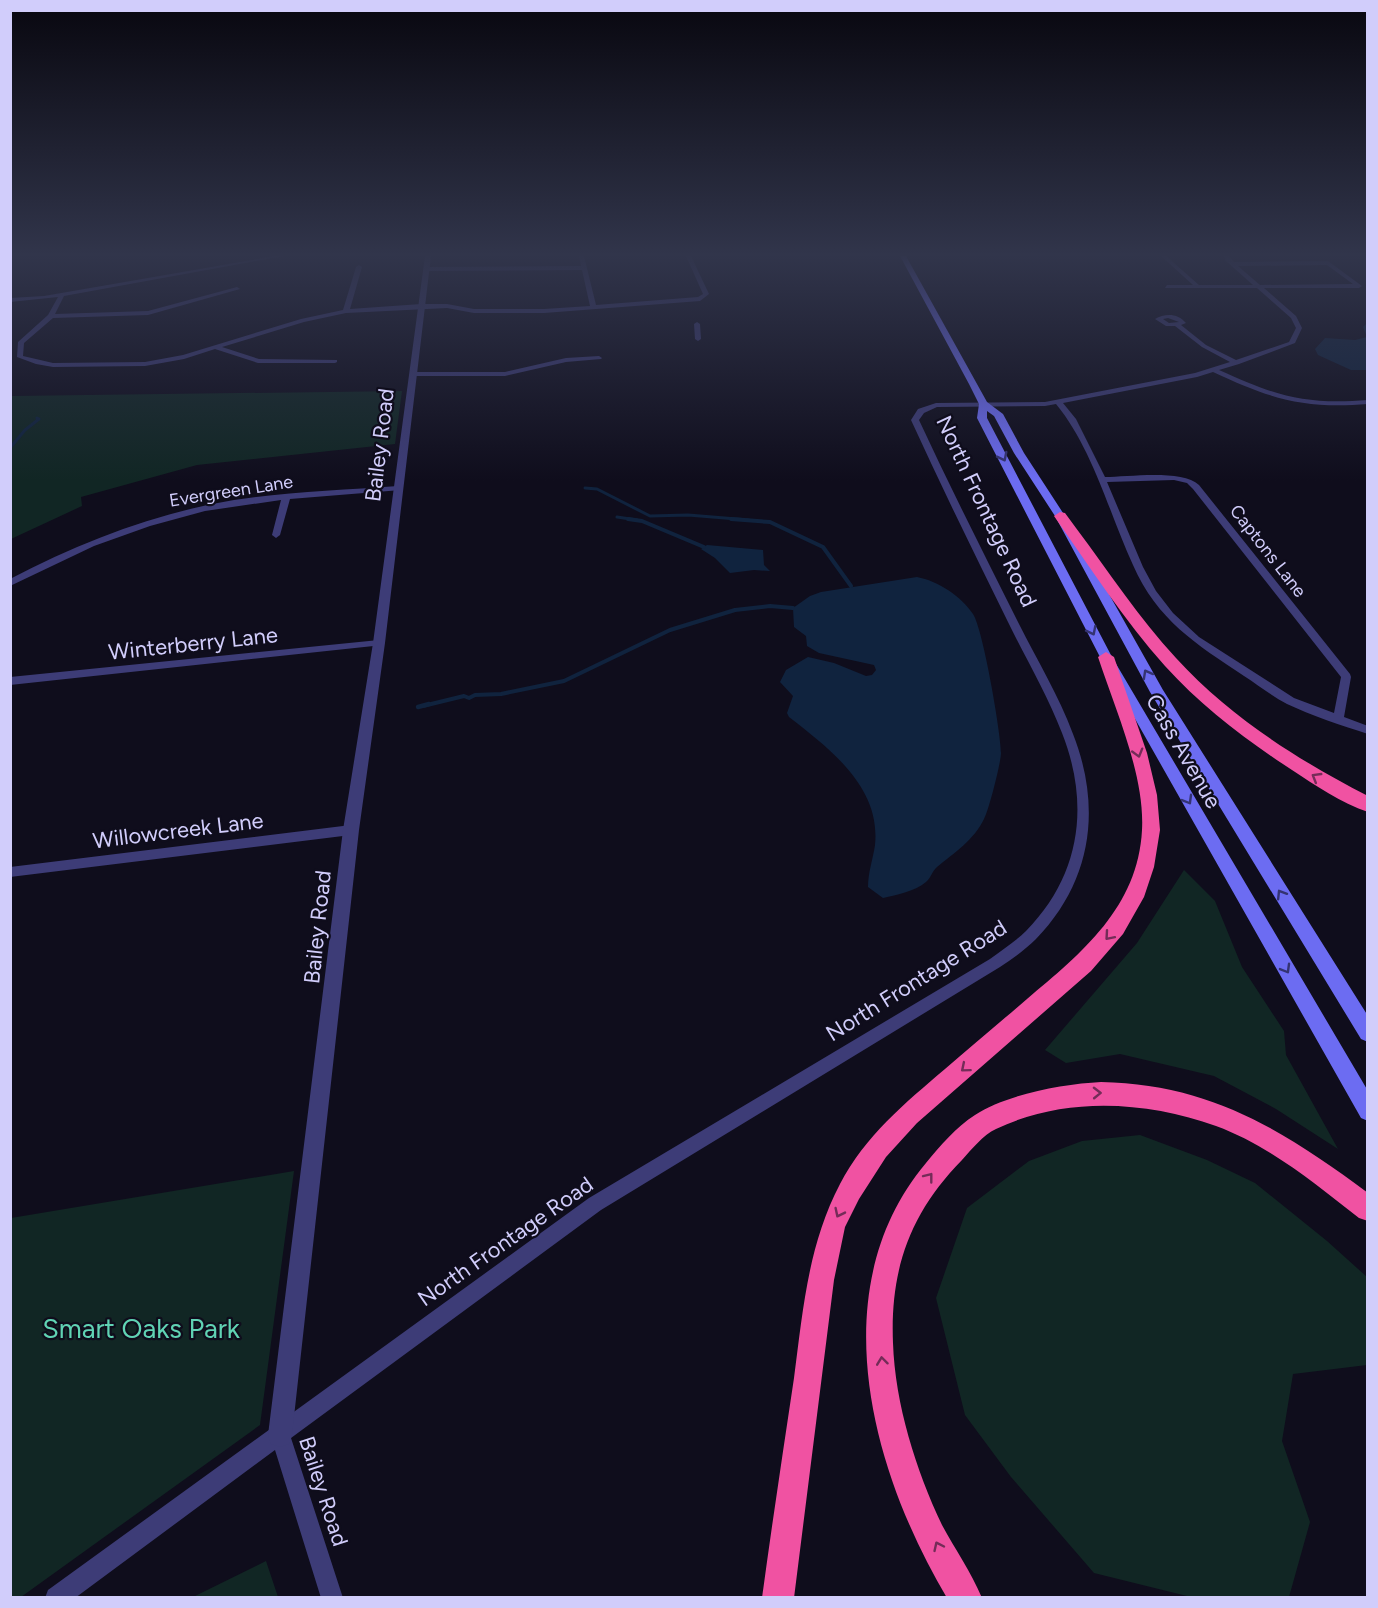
<svg xmlns="http://www.w3.org/2000/svg" width="1378" height="1608" font-family="Figtree,sans-serif">
  <style>
    .green { fill: #112624 }
    .water { fill: #10233e }
    .lines { fill: none; stroke-linecap: round; stroke-linejoin: round }
    .stream-far2 { stroke: #10233e; stroke-width: 3 }
    .stream-far1 { stroke: #10233e; stroke-width: 4 }
    .stream { stroke: #10233e; stroke-width: 4.5 }
    .minor { fill: #3d3c77; fill-rule: evenodd }
    .tertiary { fill: #3d3c77; fill-rule: evenodd }
    .secondary { fill: #6c6cf2; fill-rule: evenodd }
    .motorway { fill: #f052a2; fill-rule: evenodd }
    .oneway { stroke: #343372 }
    .oneway2 { stroke: #742c58 }
    .labels { text-anchor: middle; stroke-width: 4.5; stroke-linejoin: round; paint-order: stroke }
    .far-street-label { font-size: 18px; fill: #d1cdfb; stroke: #0f0d1c }
    .street-label { font-size: 22px; fill: #d1cdfb; stroke: #0f0d1c }
    .near-park-label { font-size: 27px; fill: #60d3b4; stroke: #0f0d1c }
  </style>
  <rect width="100%" height="100%" fill="#0f0d1c"/>
  <path class="green" d="M402,391L395,444L197,465L81,497L82,506L11,539V396Z
    M1184,870L1215,901L1242,967L1284,1031L1286,1055L1338,1149L1276,1109L1214,1076L1120,1054L1066,1063L1045,1050L1137,943Z
    M1140,1135L1207,1160L1255,1183L1327,1241L1367,1277V1365L1293,1374L1282,1441L1310,1522L1289,1597H1191L1094,1573L1011,1477L965,1415L936,1298L967,1208L1029,1161L1082,1141Z
    M294,1171L260,1425L21,1597H11V1218Z
    M266,1561L278,1597H193Z"/>
  <path class="water" d="M1367,323V370H1351L1318,355L1315,349L1325,338L1355,340L1367,337L1363,327Z
    M707,545L763,550L764,565L770,571L754,570L730,573L715,558L701,549Z
    M917,577C938,581 961,596 973,614C983,629 1001,733 1001,753C1001,762 989,810 984,819C974,840 954,853 937,867C932,871 931,878 926,882C915,891 897,895 883,898L868,887C868,872 873,859 875,845C881,787 830,749 789,717L787,713L793,696L780,682L786,670L808,657L834,663L866,676L872,675L876,670L874,665L819,653L807,646L806,636L794,627L793,608L810,596L821,592Z"/>
  <g class="lines">
    <path class="stream-far2" d="M10,448L25,430L39,419L37,418
      M585,488L597,489L650,516L688,515L749,520
      M617,517L637,520"/>
    <path class="stream-far1" d="M628,519L642,521L704,547
      M731,519L770,522L823,547L851,586
      M423,706L464,696L469,698L475,695L501,694L564,681L670,630L735,610L770,606L793,608"/>
    <path class="stream" d="M418,707L429,704"/>
    <path class="minor" d="M274,256H284L64,296L55,314L148,311L237,287L240,289L148,315L53,318L24,343L23,356L53,363L145,362L183,355L301,319L343,310L356,267L359,265L362,267L350,309L421,304H447L474,309H544L590,306L582,270L426,271L423,269L426,267L581,266L579,256H584L596,305L698,297L703,294L686,256H691L709,294L700,301L544,313H474L447,308L346,313L304,322L222,347L259,359L337,360V362L335,363H258L215,349L184,359L145,366L53,367L36,364L17,357L18,342L48,315L58,297L10,302V298L44,296Z
      M1161,256H1166L1199,285H1253L1226,261L1224,256H1229L1234,262L1328,261L1362,286L1359,288H1264L1296,316L1302,328L1295,343L1239,364L1219,370C1276,396 1305,405 1368,400V404C1303,409 1271,399 1213,372L1197,377L1063,403L1076,419L1105,477C1128,477 1182,469 1199,485L1350,674L1351,677L1344,717L1368,726V734C1343,726 1310,715 1287,704C1272,696 1258,685 1244,676C1196,644 1157,620 1133,565C1109,513 1093,449 1056,404L1045,406L937,407L924,413L919,420C951,489 985,556 1019,624C1037,660 1059,696 1073,734C1102,808 1092,881 1036,939C1025,950 1012,959 1000,967L601,1210L291,1438L343,1598H321L275,1450L75,1598H45L48,1590L589,1198L990,959C1002,950 1016,941 1026,931C1081,875 1090,804 1062,733C1047,694 1026,659 1008,622C975,555 942,488 911,420L918,409L936,403L1045,402L1195,373L1230,362L1202,347L1175,326H1166L1155,319C1165,313 1178,313 1186,323L1181,325L1206,345L1236,360L1289,342L1296,328L1291,318L1257,288H1165L1167,285H1193ZM1327,265L1353,284L1260,285L1238,266ZM1168,318L1179,322L1169,323L1163,319ZM1174,480L1187,483L1193,489L1341,677L1334,713L1294,698L1199,637L1173,613L1156,591L1143,567L1107,482Z
      M697,322L700,324L701,339L698,341L695,339L694,324Z
      M599,356L602,358L601,359L566,362L505,376H413L410,374L413,372H505L566,358Z
      M398,486L402,488L401,490L290,499L280,535L276,538L272,535L281,500L205,511L150,526L94,546L10,586V579C81,542 155,513 234,500C288,492 343,490 398,486Z
      M379,640L384,643L383,645L10,685V677Z
      M351,825L355,826L357,830L355,834L351,835L10,877V867Z"/>
    <path class="tertiary" d="M425,256H431L385,643L359,830L292,1435L289,1444L280,1447L271,1444L268,1435L343,830L373,643Z"/>
    <path class="secondary" d="M900,256H906L987,402L1003,414L1024,453L1065,516L1163,690L1368,1016V1042L1361,1039L1150,692L1055,516L1014,453L994,416L987,411V418L1112,657L1368,1091V1121L1361,1118L1100,657L977,418L979,404L969,384Z"/>
    <path class="motorway" d="M1060,512L1065,513L1076,528C1109,572 1139,618 1176,658C1230,717 1298,760 1368,796V812C1341,803 1315,785 1292,770C1246,740 1202,707 1165,666C1124,620 1089,566 1054,516Z
      M1106,652L1114,657L1147,753L1157,795L1160,830L1154,867L1144,897L1123,934L1091,971L917,1123L886,1157L859,1199L845,1227L834,1280L794,1598H762C772,1524 783,1451 794,1378C803,1310 808,1245 840,1184C865,1136 905,1103 945,1069C972,1046 1000,1022 1027,999C1082,953 1138,907 1142,830C1145,775 1115,709 1098,657Z
      M1101,1082C1210,1084 1283,1130 1368,1193V1221L1359,1218C1314,1183 1270,1146 1216,1126C1146,1101 1065,1096 996,1129C983,1135 972,1149 962,1160C910,1213 890,1269 893,1343C895,1404 916,1470 942,1525C955,1549 971,1572 982,1598H947C871,1470 821,1288 926,1163C940,1146 956,1127 975,1115C1007,1094 1063,1084 1101,1082Z"/>
  </g>
  <defs><path id="oneway-chevron" d="M-2-3.5L2.5 0L-2 3.5" fill="none" stroke-width="1.6" stroke-linecap="round" stroke-linejoin="round" transform="scale(1.5)"/></defs>
  <g class="oneway">
    <use href="#oneway-chevron" transform="translate(1003 457) rotate(63)"/>
    <use href="#oneway-chevron" transform="translate(1092 631) rotate(63)"/>
    <use href="#oneway-chevron" transform="translate(1147 674) rotate(-119)"/>
    <use href="#oneway-chevron" transform="translate(1188 800) rotate(60)"/>
    <use href="#oneway-chevron" transform="translate(1281 894) rotate(-122)"/>
    <use href="#oneway-chevron" transform="translate(1286 969) rotate(60)"/>
  </g>
  <g class="oneway2">
    <use href="#oneway-chevron" transform="translate(1138 753) rotate(74)"/>
    <use href="#oneway-chevron" transform="translate(1316 777) rotate(-149)"/>
    <use href="#oneway-chevron" transform="translate(1109 936) rotate(131)"/>
    <use href="#oneway-chevron" transform="translate(965 1068) rotate(140)"/>
    <use href="#oneway-chevron" transform="translate(1097 1093) rotate(-1)"/>
    <use href="#oneway-chevron" transform="translate(929 1177) rotate(-52)"/>
    <use href="#oneway-chevron" transform="translate(839 1213) rotate(116)"/>
    <use href="#oneway-chevron" transform="translate(882 1361) rotate(-97)"/>
    <use href="#oneway-chevron" transform="translate(938 1546) rotate(-115)"/>
  </g>
  <linearGradient id="sky" x2="0" y2="1"><stop stop-color="#08070f"/><stop offset="0.53" stop-color="#31354b"/><stop offset="1" stop-color="#31354b" stop-opacity="0"/></linearGradient>
  <rect width="1378" height="481" fill="url(#sky)"/>
  <g class="labels">
    <g class="far-street-label">
      <text transform="translate(231 491) rotate(-9)" y="6">Evergreen Lane</text>
      <text transform="translate(1268 551) rotate(52)" y="6">Captons Lane</text>
    </g>
    <g class="street-label">
      <text transform="translate(379 445) rotate(-83)" y="8">Bailey Road</text>
      <text transform="translate(987 511) rotate(65)" y="8">North Frontage Road</text>
      <text transform="translate(193 643) rotate(-6)" y="8">Winterberry Lane</text>
      <text transform="translate(1184 751) rotate(60)" y="8">Cass Avenue</text>
      <text transform="translate(178 830) rotate(-7)" y="8">Willowcreek Lane</text>
      <text transform="translate(317 927) rotate(-84)" y="8">Bailey Road</text>
      <text transform="translate(916 980) rotate(-32)" y="8">North Frontage Road</text>
      <text transform="translate(505 1241) rotate(-35)" y="8">North Frontage Road</text>
      <text transform="translate(324 1491) rotate(72)" y="8">Bailey Road</text>
    </g>
    <g class="near-park-label">
      <text x="141" y="1338">Smart Oaks Park</text>
    </g>
  </g>
  <rect width="1378" height="1608" fill="none" stroke="#d1cdfb" stroke-width="24"/>
</svg>
